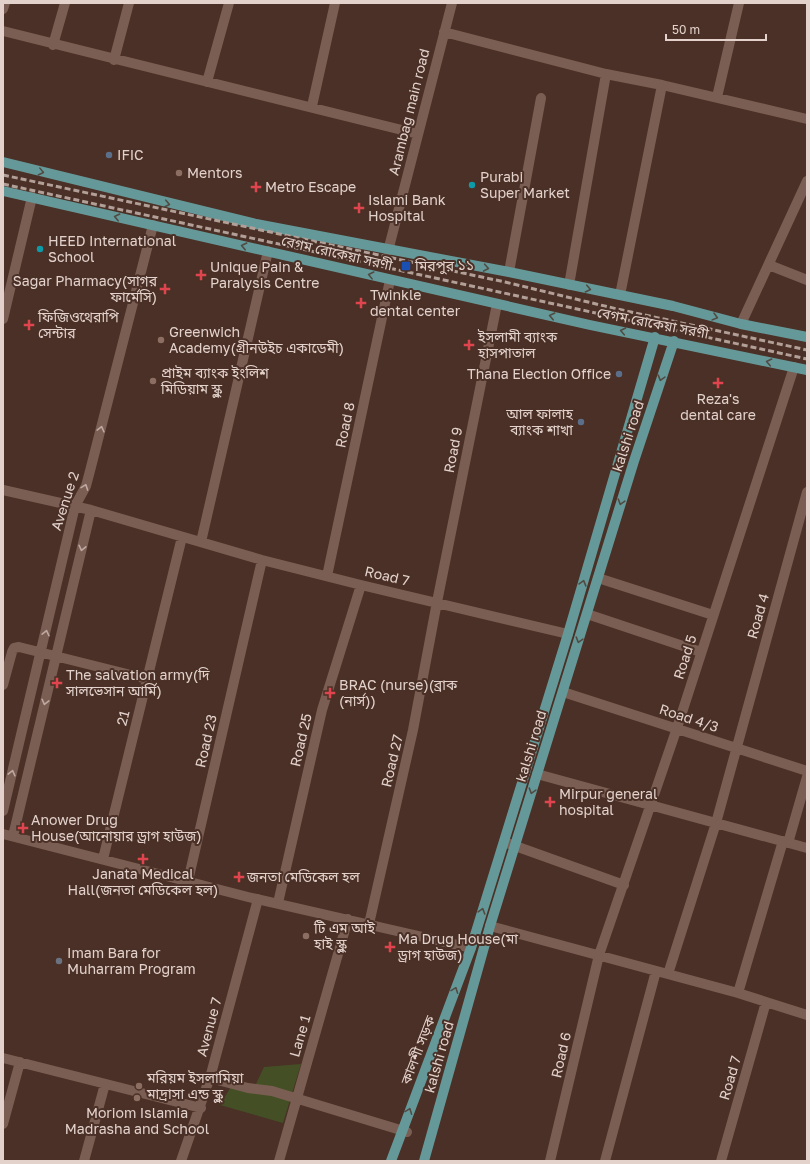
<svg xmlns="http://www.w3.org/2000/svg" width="810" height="1164" font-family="'Golos Text','Noto Sans Bengali',sans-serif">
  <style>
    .green { fill: #454f25 }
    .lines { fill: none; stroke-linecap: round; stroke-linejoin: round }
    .minor { stroke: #7b5e53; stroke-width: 10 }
    .major { stroke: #659999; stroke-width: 10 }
    .rail { stroke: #b29f97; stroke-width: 3; stroke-dasharray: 6 3; stroke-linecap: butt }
    .oneway { stroke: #514a43 }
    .oneway2 { stroke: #bfa9a2 }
    .service-dot { fill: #5c6f8a; stroke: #4a3026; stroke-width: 1.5 }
    .education-dot { fill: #8d6e63; stroke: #4a3026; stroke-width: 1.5 }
    .culture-dot { fill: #0f9aa8; stroke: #4a3026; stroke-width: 1.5 }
    .health-dot { fill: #e0444e; stroke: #4a3026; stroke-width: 1.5 }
    .transit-dot { fill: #1a4fb4; stroke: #4a3026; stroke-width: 1.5 }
    .worship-dot { fill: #6b7280; stroke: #4a3026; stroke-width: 1.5 }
    .labels { text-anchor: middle; stroke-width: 4; stroke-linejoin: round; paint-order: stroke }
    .street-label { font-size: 14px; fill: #e3d2cc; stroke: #4a3026 }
    .poi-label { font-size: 14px; fill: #e3d2cc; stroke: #4a3026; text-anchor: start }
  </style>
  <rect width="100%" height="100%" fill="#4a3026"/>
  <path class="green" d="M301,1064L283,1123L220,1105L232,1085L255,1086L264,1067Z"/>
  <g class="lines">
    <path class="minor" d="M3,9L5,3
      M3,31L418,134
      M444,32L606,74L662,85L807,119
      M53,45L65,3
      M114,60L129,3
      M207,82L229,3
      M717,97L739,3
      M312,106L335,3
      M388,251L452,3
      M769,265L807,280
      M509,272L541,98
      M569,285L606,74
      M620,295L662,85
      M3,319L32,197
      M741,324L807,181
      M3,490L91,510L262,560L361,585L568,634
      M201,542L268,251
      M327,576L390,280
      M598,578L713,615
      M587,614L701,652
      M3,685L12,652L14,648L19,647L147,679
      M563,692L807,771
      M537,774L807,848
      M3,811L75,506L86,486L91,467L153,225
      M3,834L248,897L471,948
      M13,836L91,510
      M504,842L624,885
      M788,843L807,777
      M103,859L182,537
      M188,881L262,560
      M278,903L322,710L361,585
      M369,924L413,730L437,602L497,304
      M490,926L738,993L807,1015
      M668,974L716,823L807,492
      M738,993L783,841
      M3,1058L201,1108
      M210,1078L248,1088L272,1091L407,1132
      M3,1124L20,1062
      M84,1161L105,1084
      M181,1161L211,1074L258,899
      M279,1161L348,919
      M550,1161L599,955L677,728L794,367
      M605,1161L656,971
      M721,1161L766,1002"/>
    <path class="major" d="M3,162L256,224L509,272L673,306L741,324L807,337
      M3,191L590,325L807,370
      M391,1161L471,948L568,634L655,337
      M424,1161L490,926L634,461L674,341"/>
    <path class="rail" d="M3,175L505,282L617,309L807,350
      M3,184L807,359"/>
  </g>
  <defs><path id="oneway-chevron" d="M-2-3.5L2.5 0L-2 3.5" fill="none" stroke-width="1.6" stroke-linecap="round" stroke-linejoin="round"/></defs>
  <g class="oneway">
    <use href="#oneway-chevron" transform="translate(41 172) rotate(14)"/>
    <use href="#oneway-chevron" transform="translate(167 204) rotate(13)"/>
    <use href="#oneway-chevron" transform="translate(117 217) rotate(-167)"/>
    <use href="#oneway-chevron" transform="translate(244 246) rotate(-167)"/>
    <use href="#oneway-chevron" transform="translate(486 268) rotate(10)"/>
    <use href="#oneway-chevron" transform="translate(371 275) rotate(-166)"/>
    <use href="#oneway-chevron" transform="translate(588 289) rotate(12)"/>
    <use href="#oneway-chevron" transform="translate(552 316) rotate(-167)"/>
    <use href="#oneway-chevron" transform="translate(715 317) rotate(15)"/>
    <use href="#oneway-chevron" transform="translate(623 331) rotate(-169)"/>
    <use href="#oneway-chevron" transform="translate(769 362) rotate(-168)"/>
    <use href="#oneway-chevron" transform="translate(661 378) rotate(106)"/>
    <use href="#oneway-chevron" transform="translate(621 502) rotate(107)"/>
    <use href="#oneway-chevron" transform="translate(583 583) rotate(-74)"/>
    <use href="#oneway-chevron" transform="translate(579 640) rotate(107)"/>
    <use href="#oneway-chevron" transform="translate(532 791) rotate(107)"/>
    <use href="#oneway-chevron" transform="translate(482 911) rotate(-73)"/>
    <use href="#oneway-chevron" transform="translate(455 990) rotate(-69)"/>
    <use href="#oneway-chevron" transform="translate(409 1111) rotate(-69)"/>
  </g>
  <g class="oneway2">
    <use href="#oneway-chevron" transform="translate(101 429) rotate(-76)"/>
    <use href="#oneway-chevron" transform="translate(85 487) rotate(-70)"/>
    <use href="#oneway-chevron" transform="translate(82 548) rotate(103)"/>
    <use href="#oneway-chevron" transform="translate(46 633) rotate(-77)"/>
    <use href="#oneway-chevron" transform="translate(45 702) rotate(104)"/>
    <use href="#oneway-chevron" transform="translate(12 773) rotate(-76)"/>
  </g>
  <g class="service-dot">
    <circle cx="109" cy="155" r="4"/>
    <circle cx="619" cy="374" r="4"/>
    <circle cx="581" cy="422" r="4"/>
  </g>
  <g class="education-dot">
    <circle cx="179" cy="173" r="4"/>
    <circle cx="161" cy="340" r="4"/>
    <circle cx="153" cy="381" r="4"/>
    <circle cx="306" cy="936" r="4"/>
    <circle cx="139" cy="1086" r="4"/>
    <circle cx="137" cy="1098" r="4"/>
  </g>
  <g class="culture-dot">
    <circle cx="472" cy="185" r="4"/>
    <circle cx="40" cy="249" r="4"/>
  </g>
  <g class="health-dot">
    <path d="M254 181h4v4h4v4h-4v4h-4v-4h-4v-4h4z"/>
    <path d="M357 202h4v4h4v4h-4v4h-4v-4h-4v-4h4z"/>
    <path d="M199 269h4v4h4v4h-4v4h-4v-4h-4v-4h4z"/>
    <path d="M163 283h4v4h4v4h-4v4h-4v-4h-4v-4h4z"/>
    <path d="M359 297h4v4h4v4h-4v4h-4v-4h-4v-4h4z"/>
    <path d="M27 319h4v4h4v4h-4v4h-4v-4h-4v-4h4z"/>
    <path d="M467 339h4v4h4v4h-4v4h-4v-4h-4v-4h4z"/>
    <path d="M716 377h4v4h4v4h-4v4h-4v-4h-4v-4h4z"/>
    <path d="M55 677h4v4h4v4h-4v4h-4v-4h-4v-4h4z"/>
    <path d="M328 687h4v4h4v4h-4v4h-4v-4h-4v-4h4z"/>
    <path d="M548 796h4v4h4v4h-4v4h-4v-4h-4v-4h4z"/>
    <path d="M21 822h4v4h4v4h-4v4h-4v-4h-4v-4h4z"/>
    <path d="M141 853h4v4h4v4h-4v4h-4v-4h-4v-4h4z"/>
    <path d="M237 871h4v4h4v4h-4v4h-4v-4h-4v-4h4z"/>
    <path d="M388 941h4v4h4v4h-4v4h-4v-4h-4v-4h4z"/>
  </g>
  <rect class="transit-dot" x="401" y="261" width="10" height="10" rx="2"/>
  <circle class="worship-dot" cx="59" cy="961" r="4"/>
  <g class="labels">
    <g class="street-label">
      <text transform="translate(409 112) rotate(-76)" y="5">Arambag main road</text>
      <text transform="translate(337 253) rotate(13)" y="5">বেগম রোকেয়া সরণী</text>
      <text transform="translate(653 323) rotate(11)" y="5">বেগম রোকেয়া সরণী</text>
      <text transform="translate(345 425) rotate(-78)" y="5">Road 8</text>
      <text transform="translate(628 436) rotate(-72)" y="5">kalshi road</text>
      <text transform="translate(453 450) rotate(-79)" y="5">Road 9</text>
      <text transform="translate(65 501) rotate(-72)" y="5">Avenue 2</text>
      <text transform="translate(387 576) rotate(13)" y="5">Road 7</text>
      <text transform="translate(758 616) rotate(-74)" y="5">Road 4</text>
      <text transform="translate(685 657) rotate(-72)" y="5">Road 5</text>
      <text transform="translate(123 718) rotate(-76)" y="5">21</text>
      <text transform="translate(689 718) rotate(18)" y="5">Road 4/3</text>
      <text transform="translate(301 740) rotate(-77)" y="5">Road 25</text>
      <text transform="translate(206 741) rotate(-77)" y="5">Road 23</text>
      <text transform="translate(531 746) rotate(-73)" y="5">kalshi road</text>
      <text transform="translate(392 761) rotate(-77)" y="5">Road 27</text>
      <text transform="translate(209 1027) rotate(-75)" y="5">Avenue 7</text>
      <text transform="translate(300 1036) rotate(-74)" y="5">Lane 1</text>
      <text transform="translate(418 1050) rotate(-69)" y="5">কালশী সড়ক</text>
      <text transform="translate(561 1055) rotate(-77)" y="5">Road 6</text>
      <text transform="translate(439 1057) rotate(-74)" y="5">kalshi road</text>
      <text transform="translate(730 1078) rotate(-74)" y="5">Road 7</text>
    </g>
    <g class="poi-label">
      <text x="117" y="160">IFIC</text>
      <text x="187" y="178">Mentors</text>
      <text x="480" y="182">Purabi<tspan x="480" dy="16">Super Market</tspan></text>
      <text x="265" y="192">Metro Escape</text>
      <text x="368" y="205">Islami Bank<tspan x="368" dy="16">Hospital</tspan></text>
      <text x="48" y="246">HEED International<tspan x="48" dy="16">School</tspan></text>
      <text x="415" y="271">মিরপুর ১১</text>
      <text x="210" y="272">Unique Pain &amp;<tspan x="210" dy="16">Paralysis Centre</tspan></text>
      <text x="157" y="286" text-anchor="end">Sagar Pharmacy(সাগর<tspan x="157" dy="16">ফার্মেসি)</tspan></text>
      <text x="370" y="300">Twinkle<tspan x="370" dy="16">dental center</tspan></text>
      <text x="38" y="322">ফিজিওথেরাপি<tspan x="38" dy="16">সেন্টার</tspan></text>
      <text x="169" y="337">Greenwich<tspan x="169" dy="16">Academy(গ্রীনউইচ একাডেমী)</tspan></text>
      <text x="478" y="342">ইসলামী ব্যাংক<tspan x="478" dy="16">হাসপাতাল</tspan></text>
      <text x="161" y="378">প্রাইম ব্যাংক ইংলিশ<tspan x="161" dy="16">মিডিয়াম স্কুল</tspan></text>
      <text x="611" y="379" text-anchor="end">Thana Election Office</text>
      <text x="718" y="404" text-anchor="middle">Reza's<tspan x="718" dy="16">dental care</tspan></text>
      <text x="573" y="419" text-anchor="end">আল ফালাহ<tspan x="573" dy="16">ব্যাংক শাখা</tspan></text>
      <text x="66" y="680">The salvation army(দি<tspan x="66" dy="16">সালভেসান আর্মি)</tspan></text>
      <text x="339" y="690">BRAC (nurse)(ব্রাক<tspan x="339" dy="16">(নার্স))</tspan></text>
      <text x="559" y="799">Mirpur general<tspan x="559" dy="16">hospital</tspan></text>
      <text x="31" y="825">Anower Drug<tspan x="31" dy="16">House(আনোয়ার ড্রাগ হাউজ)</tspan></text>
      <text x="143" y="879" text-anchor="middle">Janata Medical<tspan x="143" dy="16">Hall(জনতা মেডিকেল হল)</tspan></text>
      <text x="247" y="882">জনতা মেডিকেল হল</text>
      <text x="314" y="933">টি এম আই<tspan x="314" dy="16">হাই স্কুল</tspan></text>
      <text x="398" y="944">Ma Drug House(মা<tspan x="398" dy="16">ড্রাগ হাউজ)</tspan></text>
      <text x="67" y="958">Imam Bara for<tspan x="67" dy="16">Muharram Program</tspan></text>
      <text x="147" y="1083">মরিয়ম ইসলামিয়া<tspan x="147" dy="16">মাদ্রাসা এন্ড স্কুল</tspan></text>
      <text x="137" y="1118" text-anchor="middle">Moriom Islamia<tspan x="137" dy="16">Madrasha and School</tspan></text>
    </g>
  </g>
  <rect width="810" height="1164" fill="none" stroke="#e3d2cc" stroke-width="8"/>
  <path d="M666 34v6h100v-6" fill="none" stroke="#e3d2cc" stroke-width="2"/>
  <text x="672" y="34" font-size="12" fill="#e3d2cc" stroke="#4a3026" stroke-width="3" paint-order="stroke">50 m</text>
</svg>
